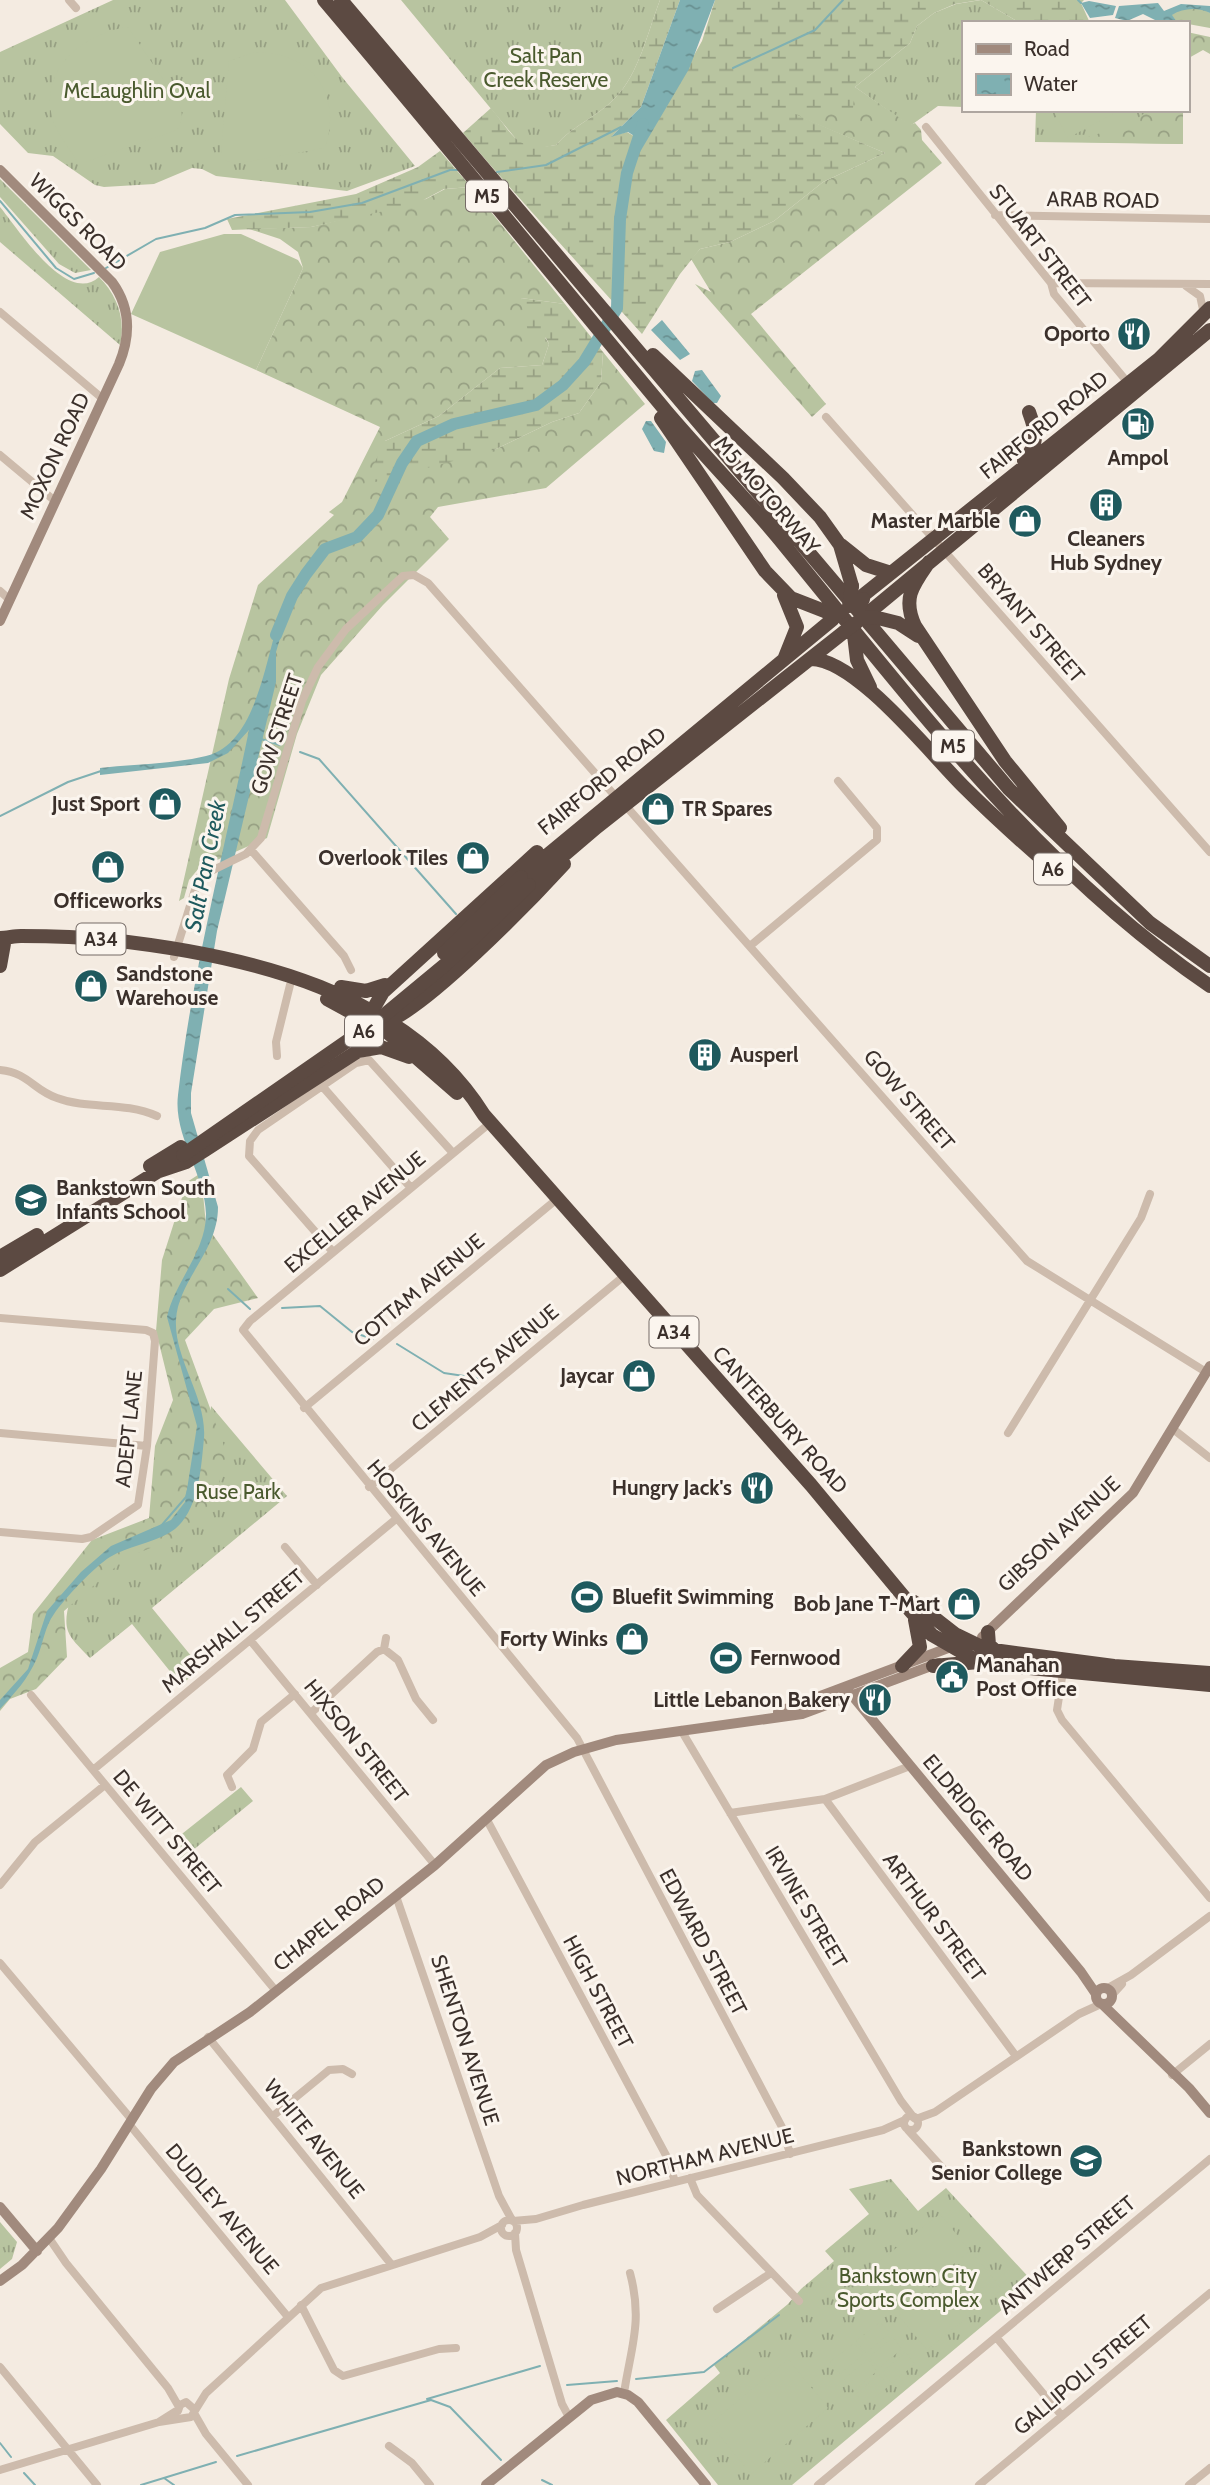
<svg xmlns="http://www.w3.org/2000/svg" width="1210" height="2485" font-family="Cabin,sans-serif">
  <style>
    .grass { fill: url(#grass-tufts) }
    .forest { fill: url(#forest-crowns) }
    .wetland { fill: url(#wetland-marsh) }
    .pitch { fill: #b8c4a0 }
    .water { fill: url(#water-ripples) }
    .lines { fill: none; stroke-linecap: round; stroke-linejoin: round }
    .stream { stroke: #7fb0b2; stroke-width: 2 }
    .river { stroke: #7fb0b2; stroke-width: 12 }
    .street { stroke: #cdbbac; stroke-width: 8 }
    .secondary { stroke: #a18a7d; stroke-width: 10 }
    .highway { stroke: #5c4a42; stroke-width: 14 }
    .highway-bridge { stroke: #5c4a42; stroke-width: 14 }
    .labels { text-anchor: middle; stroke-width: 6; stroke-linejoin: round; paint-order: stroke }
    .shield { fill: #fbf5ee; stroke: #756b66; stroke-width: 2 }
    .shield-label { font-size: 19px; font-weight: bold; fill: #3b302b }
    .park-label { font-size: 21px; fill: #4a5a2e; stroke: #fbf5ee }
    .street-label { font-size: 21px; fill: #3b302b; stroke: #fbf5ee }
    .poi-label { font-size: 21px; font-weight: bold; fill: #3b302b; stroke: #fbf5ee; text-anchor: end }
    .water-label { font-size: 23px; font-style: italic; fill: #1f5a5e; stroke: #fbf5ee }
  </style>
  <defs>
    <pattern id="grass-tufts" width="24" height="20" patternUnits="userSpaceOnUse" patternTransform="scale(1.75)"><rect width="24" height="20" fill="#b8c4a0"/><path d="M3 7l-1-3M5 7V3M7 7l1-3M15 17l-1-3M17 17v-4M19 17l1-3" fill="none" stroke="#97a083"/></pattern>
    <pattern id="forest-crowns" width="20" height="18" patternUnits="userSpaceOnUse" patternTransform="scale(1.75)"><rect width="20" height="18" fill="#b8c4a0"/><path d="M2 6a3 3 0 1 1 6 0M12 15a3 3 0 1 1 6 0" fill="none" stroke="#97a083"/></pattern>
    <pattern id="wetland-marsh" width="20" height="14" patternUnits="userSpaceOnUse" patternTransform="scale(1.75)"><rect width="20" height="14" fill="#b8c4a0"/><path d="M1 5h8M5 5V1M11 12h8M15 12V8" fill="none" stroke="#97a083"/></pattern>
    <pattern id="water-ripples" width="26" height="14" patternUnits="userSpaceOnUse" patternTransform="scale(1.75)"><rect width="26" height="14" fill="#7fb0b2"/><path d="M2 4q2-2 4 0t4 0M15 11q2-2 4 0t4 0" fill="none" stroke="#699091"/></pattern>
  </defs>
  <rect width="100%" height="100%" fill="#f4ebe1"/>
  <path class="grass" d="M113,0H285L342,77L415,166L347,191L216,176L202,169L192,168L154,184L104,187L95,185L53,156L28,153L0,124V52Z
    M401,0H660C648,31 639,74 615,98C597,117 572,126 556,145L534,149L521,145Z
    M981,0L1020,23H963V107L938,106L910,126L855,87L910,43L917,26L934,13L956,4Z
    M1036,110H1183V144L1035,142Z
    M0,179L91,270L75,273L59,264L0,197Z
    M0,207C19,230 67,306 99,277C117,295 126,319 120,345L0,242Z
    M211,1406L287,1496L152,1608L201,1668L181,1685L132,1624L90,1658C69,1636 61,1632 70,1600L206,1473Z
    M241,1787L253,1801L181,1860L168,1845Z
    M891,2179L918,2211L946,2188L1034,2283L792,2485H718L666,2420L720,2373L714,2365L788,2304L801,2289L834,2261L825,2251L869,2214L849,2189Z
    M0,2222L17,2242L12,2259L0,2269Z"/>
  <path class="forest" d="M1181,9H1203L1210,13V28L1177,22L1171,15Z
    M1187,32L1210,37V54L1203,50L1187,59Z
    M855,87L910,125L915,123L921,130L922,140L942,163L751,314L826,404L812,417L695,284L711,292L691,259L700,249L730,242L774,221L823,182L885,153L786,111Z
    M1149,110H1183V144L1082,142L1085,138L1129,124Z
    M471,187L565,304L521,298L549,344L542,365L500,368L439,416L385,441L494,450L552,422L579,413L601,382L603,352L645,404L546,488L438,507L430,517L449,539L383,605L321,675L297,734L267,838L199,868L189,880L184,898L179,901L229,679L258,585L334,515L329,512L342,502L380,427L256,370L303,268L298,252L280,239L249,229L311,227L426,199L445,189Z
    M201,1173L206,1225L258,1298L214,1309L185,1340L228,1457L213,1499L187,1533L126,1558L64,1611L67,1657L36,1689L10,1699L0,1711V1668L28,1652L33,1614L92,1540L149,1518L155,1446L173,1400L156,1331L162,1260L187,1182Z"/>
  <path class="wetland" d="M660,0H680L641,107L612,136L627,132L639,139L640,151L702,41L715,0H980L955,4L934,13L917,26L910,43L855,87L853,108L788,111L885,153L823,182L774,221L730,242L700,249L680,274L642,334C582,267 521,202 463,133L491,108C515,137 516,152 556,145C572,126 597,117 615,98C639,74 648,31 660,0Z
    M981,0H1084L1081,3L1090,23H1020Z
    M440,151L471,187L444,189L416,204L311,227L232,230L227,219L356,194L418,167Z
    M521,298L565,304L603,352L601,382L579,413L552,422L494,450L364,485L385,441L439,416L500,368L542,365L549,344L546,338L528,332Z"/>
  <path class="pitch" d="M128,27L177,100C182,111 185,119 177,130L85,162L77,161C70,149 59,136 54,123C36,72 81,34 128,27Z
    M255,52C312,52 343,94 325,148L235,164L225,160L221,152L229,61Z
    M1053,110H1120L1068,138Z
    M224,234H241L298,260L303,268L256,370L131,314L160,252Z
    M940,2214L970,2251L895,2311L864,2273Z
    M975,2256L1002,2289L927,2350L899,2316Z
    M880,2322L890,2333L866,2353L856,2341Z
    M893,2337L902,2349L879,2368L869,2357Z
    M854,2343L864,2354L840,2374L830,2362Z
    M906,2352L915,2364L892,2383L882,2372Z
    M788,2359L828,2408L751,2474L710,2424Z
    M868,2359L877,2371L854,2391L844,2379Z
    M879,2374L889,2386L865,2405L856,2394Z"/>
  <path class="water" d="M680,0H715L689,69L640,152L639,139L628,132L611,137L641,107Z
    M1089,1L1116,6L1113,15L1090,18L1081,3Z
    M1158,3L1164,11L1181,4L1210,6V13C1198,7 1183,8 1172,15L1177,22L1183,23H1161L1143,14L1127,21L1115,18L1119,6Z
    M662,320L690,354L680,360L651,330Z
    M702,370L721,396L717,403H713L692,381L695,371Z
    M646,421H651L666,442L664,453L654,451L642,429Z
    M279,620L285,622L276,652V682L217,931L191,1093V1113L218,1207C218,1252 178,1280 176,1320C174,1360 207,1397 204,1438C201,1468 199,1516 169,1533C150,1544 128,1546 110,1557C94,1567 65,1598 54,1614C45,1626 43,1644 37,1658C28,1679 15,1693 0,1709V1700L28,1669L47,1611L81,1572L111,1546L171,1520L185,1502L197,1426L167,1317C175,1281 206,1252 206,1214C205,1174 173,1136 178,1095C192,972 224,852 249,730L228,753L208,763L100,775V768C134,764 173,764 206,756C256,744 265,661 279,620Z"/>
  <g class="lines">
    <path class="stream" d="M1078,0L1081,3
      M733,68L815,30L843,0
      M497,172L546,165L621,127
      M0,201L56,268L74,279L94,273
      M106,268L156,239L205,228L235,215L310,212L362,203L450,170H460
      M261,739L280,745
      M300,752L319,759L456,914
      M0,816L68,782L101,771
      M228,1289L250,1309
      M282,1308L320,1306L352,1332L373,1339
      M397,1344L444,1373L484,1379
      M161,1526L186,1497L190,1482
      M636,2379L704,2372L779,2315
      M567,2385L617,2381
      M427,2399L540,2366
      M0,2443L11,2457
      M237,2456L431,2400L450,2407L501,2460
      M24,2473L35,2485
      M164,2478L174,2485
      M542,2480L552,2485
      M141,2485L216,2462"/>
    <path class="river" d="M276,635L292,596L306,574L325,549L357,537L378,515L402,463L417,441L454,424L536,405L563,385L584,362L617,308L620,219L627,173L643,124"/>
    <path class="street" d="M69,0L76,8
      M926,127L1051,283L1054,294L1129,384
      M995,215L1210,219
      M1051,283L1210,284
      M1186,286L1200,296L1204,314
      M0,312L103,399
      M826,417L1210,852
      M0,455L55,501
      M0,591L10,600
      M625,805L1027,1261L1206,1372
      M251,850L344,956L351,970
      M750,946L877,840V828L838,781
      M174,957L199,877L246,854L261,838L302,701L318,667L346,629L403,576L414,575L428,583L616,797
      M277,1056L276,1042L290,985
      M0,1070C29,1073 33,1090 57,1098C89,1110 123,1101 157,1116
      M323,1087L411,1188
      M490,1123L250,1321L243,1330L577,1738L783,2129L790,2154
      M333,1252L249,1156L250,1141L258,1130L356,1063L369,1060L453,1153
      M0,1318L146,1330L153,1333L155,1341L147,1446L138,1505L91,1537L82,1539L0,1532
      M304,1408L557,1199
      M1173,1429L1210,1458
      M0,1433L147,1446
      M1008,1433L1141,1218L1150,1194
      M369,1487L624,1276
      M285,1547L317,1585
      M250,1640L435,1865
      M384,1649L386,1638
      M1063,1671L1057,1710L1062,1720L1210,1898
      M31,1695L276,1991
      M311,1713L377,1652L384,1649L398,1660L416,1699L433,1720
      M681,1730L901,2101L914,2118
      M93,1770L396,1519
      M232,1787L227,1775L253,1749L261,1722L295,1694
      M825,1799L1016,2056
      M730,1813L825,1799L910,1766
      M487,1820L668,2159L675,2182
      M0,1885L35,1842L105,1785
      M396,1896L499,2196L512,2220
      M0,1963L132,2120
      M1106,1989L1131,1975L1210,1916
      M1112,1995L1122,1984
      M208,2037L391,2264
      M1172,2075L1210,2044
      M273,2116L329,2070L343,2069L352,2074
      M904 2123a7 7 0 1 1 14 0a7 7 0 1 1-14 0Z
      M916,2119L935,2112L1079,2014L1101,2004
      M129,2124L288,2317
      M908,2130L948,2174
      M690,2178L697,2195L799,2301
      M501 2228a8 8 0 1 1 16 0a8 8 0 1 1-16 0Z
      M513,2221L536,2219L583,2205L883,2130L905,2120
      M515,2233L516,2250L562,2404L569,2417
      M49,2238L66,2263L168,2388L179,2407
      M301,2305L334,2370L343,2376L439,2349L456,2348
      M717,2309L771,2273
      M996,2337L1062,2416
      M0,2367L97,2485
      M624,2393C631,2347 643,2321 630,2273
      M178,2411L180,2405L186,2402L195,2410
      M194,2413L206,2434L248,2485
      M159,2422L191,2417L206,2393L321,2288L480,2237L502,2225
      M389,2446L412,2463L430,2485
      M0,2470L159,2422L178,2410
      M818,2485L1210,2159
      M979,2485L1210,2293
      M1189,2485L1210,2468"/>
    <path class="secondary" d="M0,170L112,282C131,308 131,335 119,364L0,621
      M982,1637L1133,1493L1210,1366
      M846,1688L1081,1972L1096,1994
      M778,1712L956,1645
      M1096 1996a8 8 0 1 1 16 0a8 8 0 1 1-16 0Z
      M1102,2004L1189,2088L1210,2113
      M0,2207L37,2251
      M0,2281L22,2265L58,2228L101,2169L151,2089L174,2062L250,2012L435,1865L546,1765L574,1752L616,1740L802,1714L939,1663
      M486,2485L591,2400L617,2392L628,2395L638,2402L706,2485"/>
    <path class="highway" d="M324,0C439,136 552,274 666,411C705,457 747,499 785,546C914,703 1040,871 1210,986
      M341,0L1009,789L1150,923L1210,966
      M653,355L783,478L820,517L840,545L852,586
      M661,418L765,571L791,598L827,612
      M1024,461C1039,442 1037,434 1029,412
      M841,545L866,565L891,573
      M929,562C913,585 902,598 915,626L1005,761L1060,828
      M784,595L797,627L785,657
      M861,597L1159,359L1210,308
      M872,610L1210,330
      M878,618L898,623L918,636
      M854,635L857,660L870,687
      M810,659C856,658 932,756 965,788C993,816 1022,842 1052,868
      M521,877L833,619
      M529,885L597,827L844,632
      M0,938C7,938 14,936 21,936C51,936 82,937 111,940C246,955 407,991 484,1115L811,1485L904,1597L907,1607L932,1635L972,1658L1019,1667L1210,1685
      M0,966L5,938
      M341,987L366,991L385,985
      M327,999L387,1032L457,1093
      M368,1018L383,992L537,852
      M383,1023C422,1013 533,898 564,864
      M150,1166L181,1147
      M159,1171L186,1162L205,1150L358,1051L381,1047L409,1057
      M0,1257L37,1235
      M0,1270L165,1167
      M914,1602L955,1634L986,1649L1114,1666L1210,1673
      M988,1632L989,1645L997,1652
      M902,1666L920,1647L915,1620
      M933,1666L979,1662"/>
    <path class="highway-bridge" d="M849,606L852,586
      M858,609L863,599
      M827,612H841
      M863,617L878,618
      M844,632L856,623
      M444,953L521,877
      M183,1155L382,1017L446,964L529,885"/>
  </g>
  <defs>
    <g id="restaurant-disc" transform="scale(1.75)"><circle r="9.5" fill="#1f5a5e" stroke="#fbf5ee"/><path d="M-5-6h1v4h1v-4h1v4h1v-4h1v5L-1.5 .5V6h-2V.5L-5-1ZM5-6V6H3V1.5H1.5Q1.5-4 5-6Z" fill="#fff"/></g>
    <g id="fuel-disc" transform="scale(1.75)"><circle r="9.5" fill="#1f5a5e" stroke="#fbf5ee"/><path d="M-5.5-6h7V0h2V4h1.3V-2.5L3-4.5l.8-.8L6-3V5H2.5V1h-1V6h-7ZM-4.2-4.7v3.2H.2V-4.7Z" fill="#fff"/></g>
    <g id="building-disc" transform="scale(1.75)"><circle r="9.5" fill="#1f5a5e" stroke="#fbf5ee"/><path d="M-4-6H4V6H1V3H-1V6H-4ZM-2.5-4.3h1.7v1.8h-1.7ZM.8-4.3h1.7v1.8H.8ZM-2.5-1h1.7V.8h-1.7ZM.8-1h1.7V.8H.8Z" fill="#fff"/></g>
    <g id="shop-disc" transform="scale(1.75)"><circle r="9.5" fill="#1f5a5e" stroke="#fbf5ee"/><path d="M-5-2.5h2.3a2.7 3.5 0 0 1 5.4 0H5L5.5 6h-11ZM-1.5-2.5h3a1.5 2.3 0 0 0-3 0Z" fill="#fff"/></g>
    <g id="school-disc" transform="scale(1.75)"><circle r="9.5" fill="#1f5a5e" stroke="#fbf5ee"/><path d="M0-5L7-2L0 1L-7-2ZM-4 1L0 2.5L4 1V4Q0 6-4 4Z" fill="#fff"/></g>
    <g id="stadium-disc" transform="scale(1.75)"><circle r="9.5" fill="#1f5a5e" stroke="#fbf5ee"/><path d="M0-5a6.5 5 0 1 0 0 10a6.5 5 0 1 0 0-10ZM-3.5-1.8h7v3.6h-7Z" fill="#fff"/></g>
    <g id="civic-disc" transform="scale(1.75)"><circle r="9.5" fill="#1f5a5e" stroke="#fbf5ee"/><path d="M-.6-6.5H3V-4.5H.6V-3L4-1V1h2V6H-6V1h2V-1L-.6-3ZM-1.2 2.5V6h2.4V2.5Z" fill="#fff"/></g>
  </defs>
  <g fill-rule="evenodd">
    <use href="#restaurant-disc" x="1134" y="334"/>
    <use href="#fuel-disc" x="1138" y="424"/>
    <use href="#building-disc" x="1106" y="505"/>
    <use href="#shop-disc" x="1025" y="521"/>
    <use href="#shop-disc" x="165" y="804"/>
    <use href="#shop-disc" x="658" y="809"/>
    <use href="#shop-disc" x="473" y="858"/>
    <use href="#shop-disc" x="108" y="867"/>
    <use href="#shop-disc" x="91" y="986"/>
    <use href="#building-disc" x="705" y="1055"/>
    <use href="#school-disc" x="31" y="1200"/>
    <use href="#shop-disc" x="639" y="1376"/>
    <use href="#restaurant-disc" x="757" y="1488"/>
    <use href="#stadium-disc" x="587" y="1597"/>
    <use href="#shop-disc" x="964" y="1604"/>
    <use href="#shop-disc" x="632" y="1639"/>
    <use href="#stadium-disc" x="726" y="1658"/>
    <use href="#civic-disc" x="952" y="1677"/>
    <use href="#restaurant-disc" x="875" y="1700"/>
    <use href="#school-disc" x="1086" y="2161"/>
  </g>
  <g class="labels">
    <g class="shield">
      <rect x="466" y="180.5" width="42" height="31" rx="5"/>
      <rect x="932" y="730.5" width="42" height="31" rx="5"/>
      <rect x="1034" y="853.5" width="38" height="31" rx="5"/>
      <rect x="76.5" y="923.5" width="49" height="31" rx="5"/>
      <rect x="345" y="1015.5" width="38" height="31" rx="5"/>
      <rect x="649.5" y="1316.5" width="49" height="31" rx="5"/>
    </g>
    <g class="shield-label">
      <text x="487" y="203">M5</text>
      <text x="953" y="753">M5</text>
      <text x="1053" y="876">A6</text>
      <text x="101" y="946">A34</text>
      <text x="364" y="1038">A6</text>
      <text x="674" y="1339">A34</text>
    </g>
    <g class="park-label">
      <text x="546" y="63">Salt Pan<tspan x="546" dy="24">Creek Reserve</tspan></text>
      <text x="137" y="98">McLaughlin Oval</text>
      <text x="238" y="1499">Ruse Park</text>
      <text x="908" y="2283">Bankstown City<tspan x="908" dy="24">Sports Complex</tspan></text>
    </g>
    <g class="street-label">
      <text transform="translate(1103 200) rotate(1)" y="7">ARAB ROAD</text>
      <text transform="translate(78 222) rotate(45)" y="7">WIGGS ROAD</text>
      <text transform="translate(1040 246) rotate(52)" y="7">STUART STREET</text>
      <text transform="translate(1044 425) rotate(-39)" y="7">FAIRFORD ROAD</text>
      <text transform="translate(55 456) rotate(-65)" y="7">MOXON ROAD</text>
      <text transform="translate(767 495) rotate(49)" y="7">M5 MOTORWAY</text>
      <text transform="translate(1031 623) rotate(49)" y="7">BRYANT STREET</text>
      <text transform="translate(277 734) rotate(-72)" y="7">GOW STREET</text>
      <text transform="translate(602 781) rotate(-39)" y="7">FAIRFORD ROAD</text>
      <text transform="translate(909 1100) rotate(49)" y="7">GOW STREET</text>
      <text transform="translate(355 1212) rotate(-40)" y="7">EXCELLER AVENUE</text>
      <text transform="translate(419 1290) rotate(-40)" y="7">COTTAM AVENUE</text>
      <text transform="translate(485 1368) rotate(-40)" y="7">CLEMENTS AVENUE</text>
      <text transform="translate(780 1420) rotate(48)" y="7">CANTERBURY ROAD</text>
      <text transform="translate(129 1429) rotate(-84)" y="7">ADEPT LANE</text>
      <text transform="translate(426 1528) rotate(50)" y="7">HOSKINS AVENUE</text>
      <text transform="translate(1059 1534) rotate(-43)" y="7">GIBSON AVENUE</text>
      <text transform="translate(233 1631) rotate(-40)" y="7">MARSHALL STREET</text>
      <text transform="translate(356 1741) rotate(51)" y="7">HIXSON STREET</text>
      <text transform="translate(978 1818) rotate(50)" y="7">ELDRIDGE ROAD</text>
      <text transform="translate(167 1832) rotate(50)" y="7">DE WITT STREET</text>
      <text transform="translate(806 1907) rotate(59)" y="7">IRVINE STREET</text>
      <text transform="translate(934 1917) rotate(53)" y="7">ARTHUR STREET</text>
      <text transform="translate(329 1924) rotate(-39)" y="7">CHAPEL ROAD</text>
      <text transform="translate(703 1942) rotate(62)" y="7">EDWARD STREET</text>
      <text transform="translate(598 1992) rotate(62)" y="7">HIGH STREET</text>
      <text transform="translate(465 2040) rotate(72)" y="7">SHENTON AVENUE</text>
      <text transform="translate(314 2139) rotate(51)" y="7">WHITE AVENUE</text>
      <text transform="translate(705 2157) rotate(-14)" y="7">NORTHAM AVENUE</text>
      <text transform="translate(222 2209) rotate(50)" y="7">DUDLEY AVENUE</text>
      <text transform="translate(1067 2255) rotate(-40)" y="7">ANTWERP STREET</text>
      <text transform="translate(1083 2375) rotate(-40)" y="7">GALLIPOLI STREET</text>
    </g>
    <g class="poi-label">
      <text x="1110" y="341">Oporto</text>
      <text x="1138" y="465" text-anchor="middle">Ampol</text>
      <text x="1000" y="528">Master Marble</text>
      <text x="1106" y="546" text-anchor="middle">Cleaners<tspan x="1106" dy="24">Hub Sydney</tspan></text>
      <text x="140" y="811">Just Sport</text>
      <text x="682" y="816" text-anchor="start">TR Spares</text>
      <text x="448" y="865">Overlook Tiles</text>
      <text x="108" y="908" text-anchor="middle">Officeworks</text>
      <text x="116" y="981" text-anchor="start">Sandstone<tspan x="116" dy="24">Warehouse</tspan></text>
      <text x="730" y="1062" text-anchor="start">Ausperl</text>
      <text x="56" y="1195" text-anchor="start">Bankstown South<tspan x="56" dy="24">Infants School</tspan></text>
      <text x="614" y="1383">Jaycar</text>
      <text x="732" y="1495">Hungry Jack's</text>
      <text x="612" y="1604" text-anchor="start">Bluefit Swimming</text>
      <text x="940" y="1611">Bob Jane T-Mart</text>
      <text x="608" y="1646">Forty Winks</text>
      <text x="750" y="1665" text-anchor="start">Fernwood</text>
      <text x="976" y="1672" text-anchor="start">Manahan<tspan x="976" dy="24">Post Office</tspan></text>
      <text x="850" y="1707">Little Lebanon Bakery</text>
      <text x="1062" y="2156">Bankstown<tspan x="1062" dy="24">Senior College</tspan></text>
    </g>
    <g class="water-label">
      <text transform="translate(205 866) rotate(-79)" y="8">Salt Pan Creek</text>
    </g>
  </g>
  <rect x="962" y="21" width="228" height="91" fill="#fbf5ee" stroke="#aea6a0" stroke-width="2"/>
  <rect x="976" y="44" width="35" height="10" fill="#a18a7d" stroke="#aea6a0" stroke-width="2"/>
  <text x="1024" y="56" font-size="21" fill="#3b302b">Road</text>
  <rect x="976" y="74" width="35" height="21" fill="url(#water-ripples)" stroke="#aea6a0" stroke-width="2"/>
  <text x="1024" y="91" font-size="21" fill="#3b302b">Water</text>
</svg>
